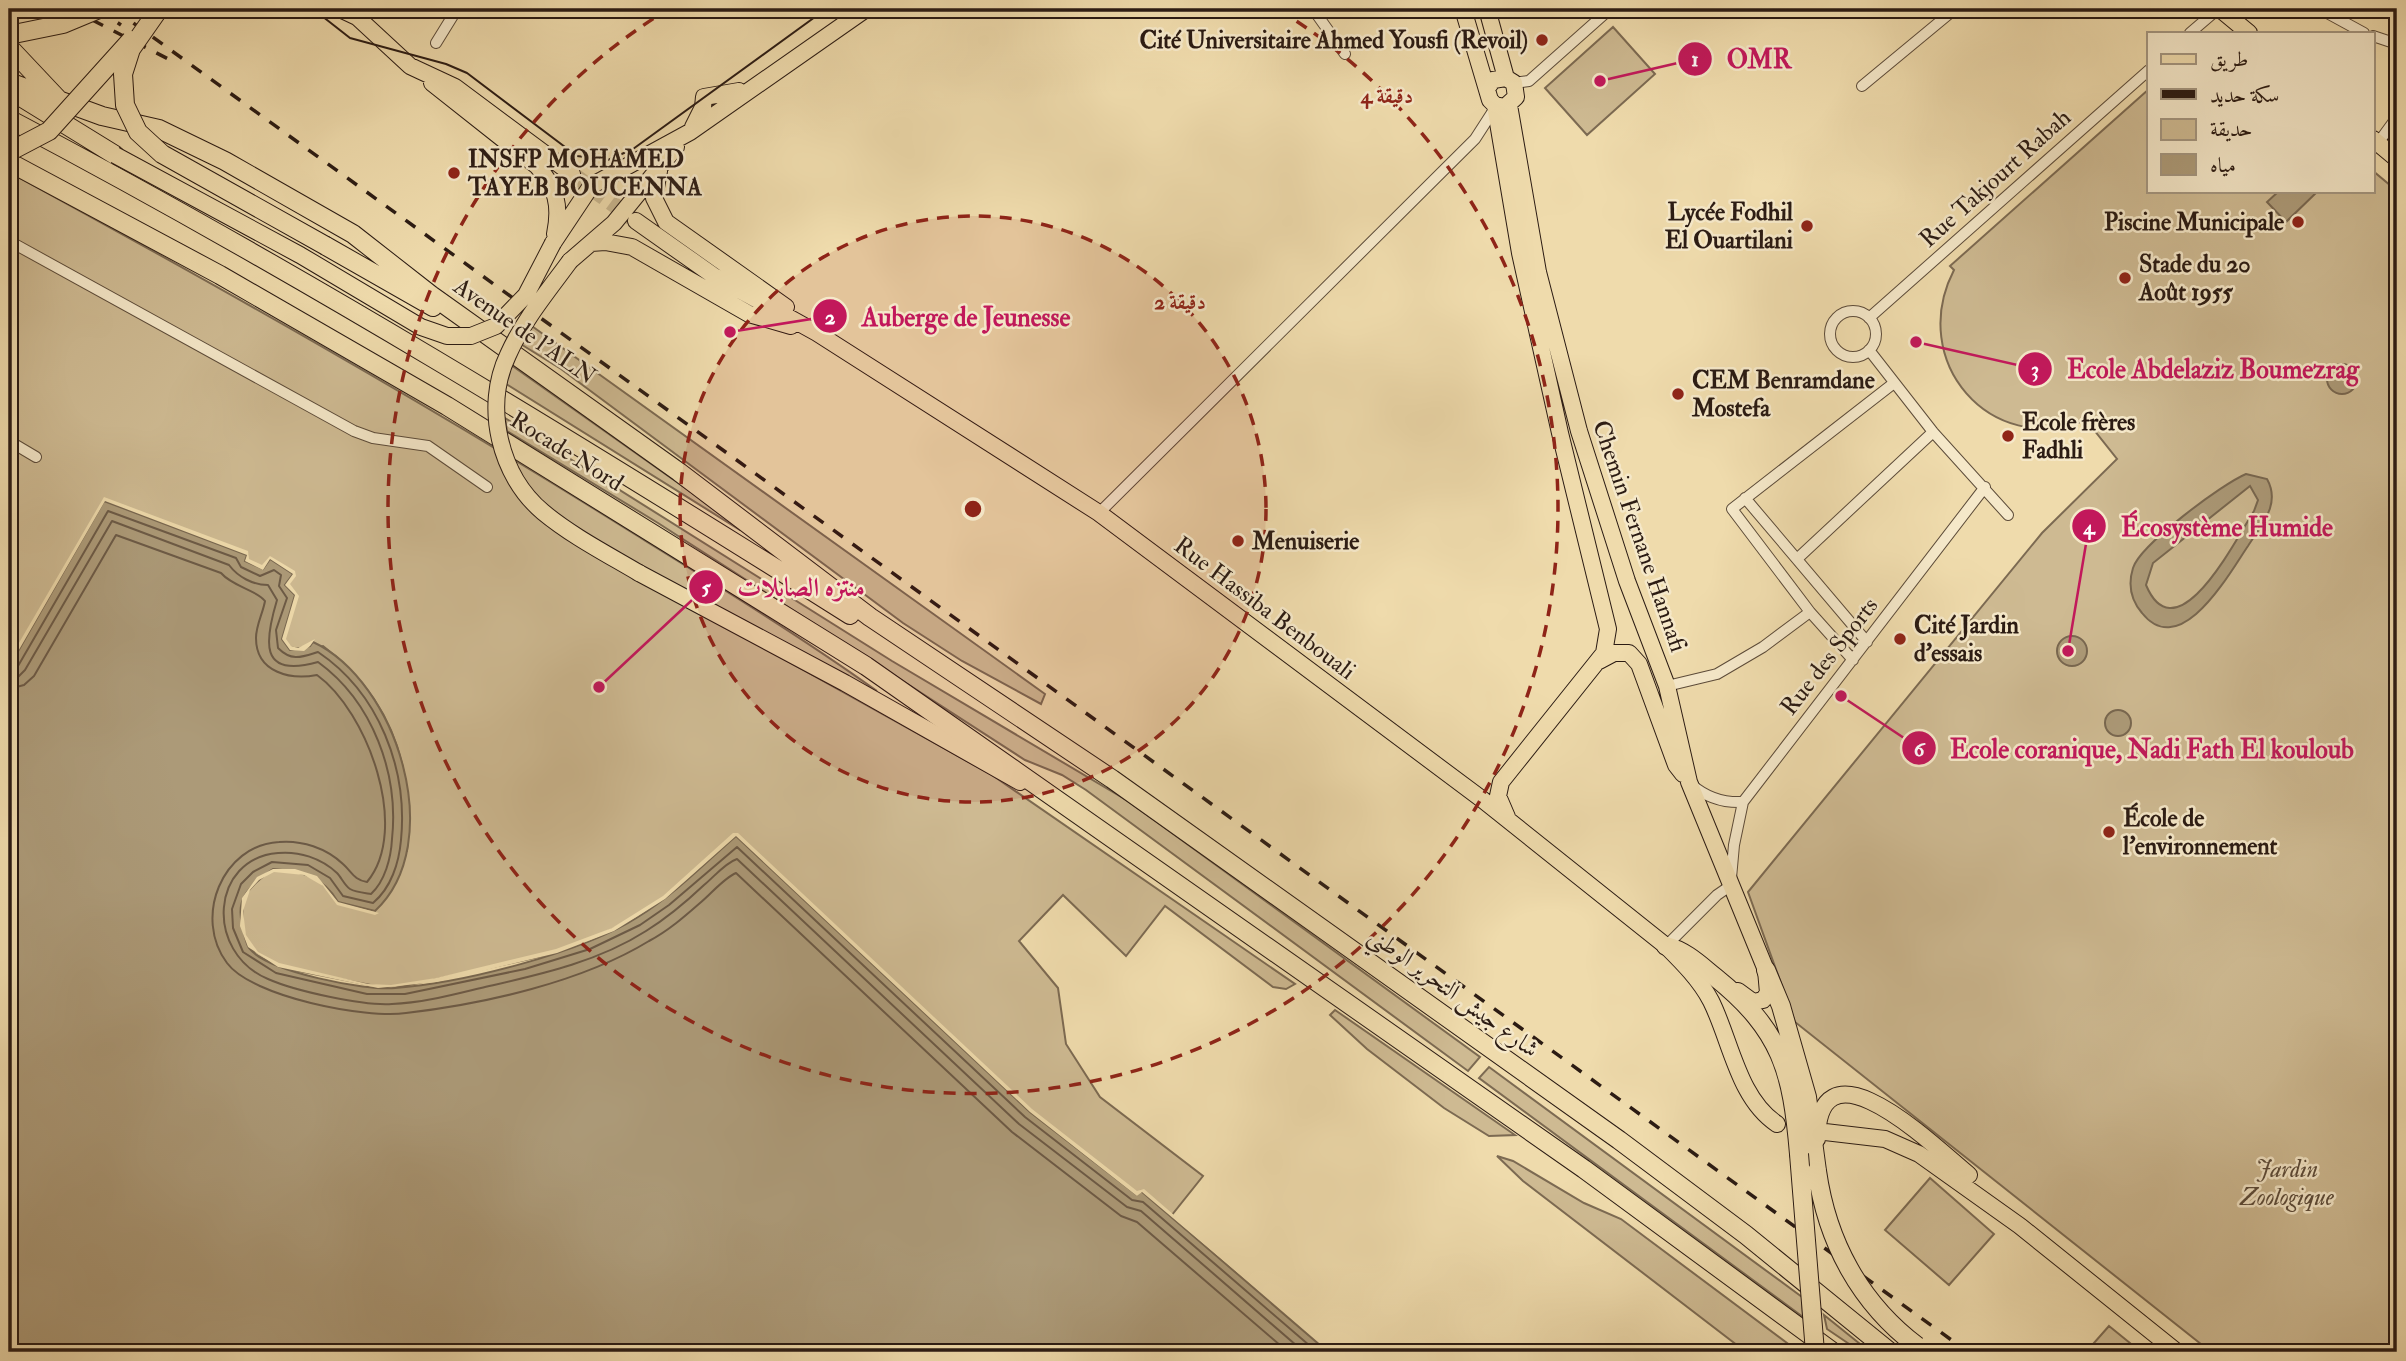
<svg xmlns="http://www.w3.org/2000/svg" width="2406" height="1361" font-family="'IM FELL Double Pica',Amiri,serif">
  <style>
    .green { fill: #ceba92; stroke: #7c6a52; stroke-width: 2 }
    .water { fill: #ac9a78; stroke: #786750; stroke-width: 2; fill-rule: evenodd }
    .pier { fill: #efdbac }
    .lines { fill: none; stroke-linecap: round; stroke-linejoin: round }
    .shore { stroke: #6c5a46; stroke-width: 2 }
    .primary-tunnel { stroke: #c8b58d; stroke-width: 16; stroke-dasharray: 16 8; stroke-linecap: butt }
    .street-casing { stroke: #5c4b39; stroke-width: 12 }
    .primary-casing { stroke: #2b1b13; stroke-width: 18 }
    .highway-casing { stroke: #2b1b13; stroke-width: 20 }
    .street { stroke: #f5e8c9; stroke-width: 10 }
    .primary { stroke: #efdbac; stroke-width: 16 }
    .highway { stroke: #efdbac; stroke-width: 18 }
    .tram { stroke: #2b1b13; stroke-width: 2 }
    .rail { stroke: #2b1b13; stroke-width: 3.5; stroke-dasharray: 12 12; stroke-linecap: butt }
    .primary-bridge-casing { stroke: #2b1b13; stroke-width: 18; stroke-linecap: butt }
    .highway-bridge-casing { stroke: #2b1b13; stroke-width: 20; stroke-linecap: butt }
    .primary-bridge { stroke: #efdbac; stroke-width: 16 }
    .highway-bridge { stroke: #efdbac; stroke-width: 18 }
    .ring { fill: none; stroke: #8f2418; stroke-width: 3.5; stroke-dasharray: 12 9 }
    .poi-dot { fill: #8f2418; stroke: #f5e8c9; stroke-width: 2.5 }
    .labels { text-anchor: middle; stroke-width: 5; stroke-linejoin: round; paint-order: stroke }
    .poi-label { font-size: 24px; font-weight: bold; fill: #2b1b13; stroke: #f5e8c9; text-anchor: start }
    .street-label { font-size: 24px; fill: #2b1b13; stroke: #f5e8c9 }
    .park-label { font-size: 24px; font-style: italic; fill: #5c4b39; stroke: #f5e8c9 }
    .centre { fill: #8f2418; stroke: #f5e8c9; stroke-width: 3.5 }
    .ring-label { font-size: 21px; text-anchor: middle; font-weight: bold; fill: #8f2418; stroke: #f5e8c9; stroke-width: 5; stroke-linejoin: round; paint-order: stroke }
    .leader { fill: none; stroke: #c2185b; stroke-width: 2.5 }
    .callout-dot { fill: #c2185b; stroke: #f5e8c9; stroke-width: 2.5 }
    .mark-label { font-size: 21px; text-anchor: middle; font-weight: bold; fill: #fff }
    .callout-label { font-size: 26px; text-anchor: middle; font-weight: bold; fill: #c2185b; stroke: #f5e8c9; stroke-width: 5; stroke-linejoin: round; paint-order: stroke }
  </style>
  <rect width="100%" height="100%" fill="#efdbac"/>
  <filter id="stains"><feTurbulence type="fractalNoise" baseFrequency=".00286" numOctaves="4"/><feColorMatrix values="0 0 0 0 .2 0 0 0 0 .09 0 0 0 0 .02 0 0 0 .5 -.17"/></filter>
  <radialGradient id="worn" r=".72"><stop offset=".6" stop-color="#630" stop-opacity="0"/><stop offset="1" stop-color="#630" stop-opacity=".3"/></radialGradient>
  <path class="green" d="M1613,27L1655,74L1587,135L1545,88Z
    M2149,89V191H2373V171L2397,191V1352H2211L1795,1022L1748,892L2042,533L2117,459L2086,420C1990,458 1907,361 1954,270L1950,266Z
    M9,172C218,286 426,403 628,530C712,582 797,634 877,691L723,625L992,775L1295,984L1286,989L1273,987L1165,906L1126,956L1063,895L1019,941L1058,988L1066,1044L1100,1097L1203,1176L1171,1216L1142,1191L1137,1196L636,919L557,953L391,989L278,967L256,955L243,936L242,898L265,872L407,851C415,768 391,697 323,646L304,651L284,645L263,570L105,501L9,667Z
    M529,324L1045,694L1041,704L962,661L903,623L561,369L519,343Z
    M507,362L742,528L740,530L503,382Z
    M505,418L892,661L1128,801L1480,1057L1468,1071L1086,790L1062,775L1025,760L658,523L507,431Z
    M1335,1010L1515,1135L1489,1136L1444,1108L1367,1049L1330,1015Z
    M1489,1067L1802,1297L1803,1317L1479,1078Z
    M1497,1156L1513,1161L1584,1203L1621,1219L1799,1352H1746L1523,1181Z
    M1930,1178L1994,1234L1949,1285L1885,1230Z
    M1824,1315L1870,1352H1861L1827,1329Z
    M2109,1326L2141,1352H2086Z"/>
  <path class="water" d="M2279,191H2318L2286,222L2267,202Z
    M2327 379a15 15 0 1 1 30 0a15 15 0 1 1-30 0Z
    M2246,474L2267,479C2281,504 2262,524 2248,546C2230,572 2181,662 2142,613C2131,600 2128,584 2133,568C2140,545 2222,484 2246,474ZM2250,486L2258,500L2254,511C2237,537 2177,658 2146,585L2153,563Z
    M104,501L247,555L245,561L263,569L270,559L293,574L285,585L295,595L282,639L290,650L310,646L313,642C397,681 448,843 375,911L338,902C323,876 300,871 273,869C253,884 235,896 242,923C244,931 245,942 249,948C267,972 366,991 395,988C462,983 582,953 638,917C674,895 704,864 736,836L1030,1112L1137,1195L1141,1191L1328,1352H9V667Z
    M2057 651a15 15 0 1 1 30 0a15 15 0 1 1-30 0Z
    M2105 723a13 13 0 1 1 26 0a13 13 0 1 1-26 0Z"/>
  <path class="pier" d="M104,497L248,551L249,559L262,565L270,556L295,571L296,576L290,584L299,596L286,639L291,646L298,648L315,639L310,646L304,651L290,650L282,639L295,595L285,585L293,574L270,559L263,570L245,561L247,555L105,501L9,667V660Z
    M733,833H738L1032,1109L1137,1191L1144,1189L1332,1352L1142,1192L1137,1196L1030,1112L736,836L665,899L614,931L557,953L436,982L378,988L278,967L248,947L240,926L242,898L257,877L273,869H295L317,876L338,902L379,913L375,915L337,905L323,886L304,875L274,872L259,880L250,890L243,911L246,935L258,952L279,963L368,984L391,985L436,978L556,949L612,928L663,896Z"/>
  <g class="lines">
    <path class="shore" d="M9,669L18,666L108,511L236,558L241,567L260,576L274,570L281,575L279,586L287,598L276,630L278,648C292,662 302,657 318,652C379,693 408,769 401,840C399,863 391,888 373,903L343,896L330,878L308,865L272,862L253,872L241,884L232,909L233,928L243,952L276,973L367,994H405L525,969L590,949L640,925L669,905L737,847L1025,1117L1132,1200L1143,1202L1317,1352
      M9,678L18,677L25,670L112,521L229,565C238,577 253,585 268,585L277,600C265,640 258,679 318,662C373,702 399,774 392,839C391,858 385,881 371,894C365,893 355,892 350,889C345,886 341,877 337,873C321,858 299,851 278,853C211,858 204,952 268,979C295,991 363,1006 392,1004C422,1003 452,995 481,988C537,975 596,963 646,931C667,918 686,902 704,885C714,877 725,863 737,859L1019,1124L1127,1207L1141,1211L1304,1352
      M9,689L24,685L34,676L116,535L221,573C233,587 257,590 265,601C263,613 256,625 256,638C256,673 291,680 317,675C367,711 411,829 367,882C354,880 352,872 343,864C326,848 302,840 279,842C222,845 193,918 227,963C252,997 366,1019 406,1013C484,1004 582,982 649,941C668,931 684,917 700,903C711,894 724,878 736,873L1012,1132L1121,1216L1137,1222L1288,1352"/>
    <path class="primary-tunnel" d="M572,174L632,218"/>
    <g class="street-casing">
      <path id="street" d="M1313,9L1345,54
        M2320,9L2364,33
        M2190,33L2218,9
        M2373,36L2397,44
        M436,43L457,9
        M1514,83L1529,81L1610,9
        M1862,86L1955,9
        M2378,143L2397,117
        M9,241L354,431L373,438L428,446L487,487
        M1830 334a23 23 0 1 1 46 0a23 23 0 1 1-46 0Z
        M1869,318L2149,70
        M1869,350L1933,432L2008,515
        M9,441L36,457
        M1745,498L1867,642
        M1099,513L1475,139L1495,108
        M1797,559L1933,432
        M1853,660L1810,612L1732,509L1894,383
        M1667,686L1717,674L1763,647L1810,612
        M1692,785C1707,798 1723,803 1743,802
        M1731,878L1734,845L1743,802L1985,487
        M1666,946L1717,895L1733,884"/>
    </g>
    <g class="primary-casing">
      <path id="primary" d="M340,9L357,17L410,66L455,87L572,174
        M1463,9L1490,100L1495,105L1505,107L1516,97L1514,83L1506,78L1493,80L1488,87
        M1487,9L1506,78
        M2220,9L2249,33
        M432,83L537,166C556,187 561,205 555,234
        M1495,105L1520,253L1560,433L1608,629L1604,653L1501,782L1498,796L1507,817
        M1509,105L1538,272L1579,431L1627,581L1667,686L1689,782L1766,970L1768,993L1763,1000L1753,1002L1738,991
        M693,127L703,107L704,97L739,91
        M2373,139L2397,159
        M659,171L654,198L666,222L786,307
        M636,221L714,276L817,333L1099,513L1483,800L1666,946C1683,963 1700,980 1711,1001C1731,1041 1738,1098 1777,1124
        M553,243L591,186L690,132L866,9
        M591,243L605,242L632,247L749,314L791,326
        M570,261L614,223L676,147
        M639,573L845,683L1020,782
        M1599,661L1614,653H1629L1639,664L1676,765L1683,774
        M1825,1132L1885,1139L1919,1154L2020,1226L2177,1352
        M1817,1139C1819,1031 1939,1151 1969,1175"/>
    </g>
    <g class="highway-casing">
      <path id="highway" d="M1462,9L1465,13
        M9,47L58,99
        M9,82L102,116L159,129L225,161L353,234L431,295L679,472L870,617L1112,779L1619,1140L1746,1235L1890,1352
        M16,94L115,155
        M9,119C297,271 574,441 850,615
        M9,162L220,275L447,406L866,666L1584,1169L1833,1352
        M326,246L433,307
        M1666,946C1686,951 1700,965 1715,977C1782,1031 1792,1071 1799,1154
        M1766,970L1781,1006L1807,1097L1817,1171"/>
    </g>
    <use href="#street" class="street"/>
    <use href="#primary" class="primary"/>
    <use href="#highway" class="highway"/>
    <path class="tram" d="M313,9L350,38L446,64L467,73L577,156L608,160L633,149L826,9"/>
    <path class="rail" d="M71,9L176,63
      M98,9L121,25
      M114,9L1968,1352"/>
    <g class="primary-bridge-casing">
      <path id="primary-bridge" d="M115,155L300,255L421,327L447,336H471L496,326L526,295L553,243
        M570,261C548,291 523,321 508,355C483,407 500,476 543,512C572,536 607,554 639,573"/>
    </g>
    <g class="highway-bridge-casing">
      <path id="highway-bridge" d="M159,9L131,49L123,74L125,105L138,132L162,154L326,246
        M9,35L63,24L99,9
        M9,152L49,131L131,40
        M1799,1154L1815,1352
        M1817,1171C1827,1242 1860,1303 1917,1346"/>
    </g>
    <use href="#primary-bridge" class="primary-bridge"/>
    <use href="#highway-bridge" class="highway-bridge"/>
  </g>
  <circle cx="973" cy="509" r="293" fill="#8f2418" fill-opacity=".12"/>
  <g class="ring">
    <circle cx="973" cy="509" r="293"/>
    <path d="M1279 10A585 585 0 1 1 667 10"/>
  </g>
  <g class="poi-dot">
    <circle cx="1542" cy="40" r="7"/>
    <circle cx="454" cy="173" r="7"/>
    <circle cx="2298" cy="222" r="7"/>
    <circle cx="1807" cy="226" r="7"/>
    <circle cx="2125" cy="278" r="7"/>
    <circle cx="1678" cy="394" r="7"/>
    <circle cx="2008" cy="436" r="7"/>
    <circle cx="1238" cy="541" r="7"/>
    <circle cx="1900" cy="639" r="7"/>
    <circle cx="2109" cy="832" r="7"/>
  </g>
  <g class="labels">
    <g class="poi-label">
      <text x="1528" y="48" text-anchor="end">Cité Universitaire Ahmed Yousfi (Revoil)</text>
      <text x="468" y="167">INSFP MOHAMED<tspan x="468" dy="28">TAYEB BOUCENNA</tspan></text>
      <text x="1793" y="220" text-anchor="end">Lycée Fodhil<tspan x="1793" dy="28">El Ouartilani</tspan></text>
      <text x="2284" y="230" text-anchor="end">Piscine Municipale</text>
      <text x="2139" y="272">Stade du 20<tspan x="2139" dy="28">Août 1955</tspan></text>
      <text x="1692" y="388">CEM Benramdane<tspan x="1692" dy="28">Mostefa</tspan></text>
      <text x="2022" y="430">Ecole frères<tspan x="2022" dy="28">Fadhli</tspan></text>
      <text x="1252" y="549">Menuiserie</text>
      <text x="1914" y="633">Cité Jardin<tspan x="1914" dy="28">d'essais</tspan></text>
      <text x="2123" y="826">École de<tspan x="2123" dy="28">l'environnement</tspan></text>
    </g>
    <g class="street-label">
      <text transform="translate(1995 178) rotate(-42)" y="8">Rue Takjourt Rabah</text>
      <text transform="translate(525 331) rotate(35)" y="8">Avenue de l'ALN</text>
      <text transform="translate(567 451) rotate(32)" y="8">Rocade Nord</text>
      <text transform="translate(1640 536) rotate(71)" y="8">Chemin Fernane Hannafi</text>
      <text transform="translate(1265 608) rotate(37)" y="8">Rue Hassiba Benbouali</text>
      <text transform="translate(1829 656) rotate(-52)" y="8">Rue des Sports</text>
      <text transform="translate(1454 992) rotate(36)" y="8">شارع جيش التحرير الوطني</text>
    </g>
    <g class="park-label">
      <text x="2287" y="1177">Jardin<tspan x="2287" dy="28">Zoologique</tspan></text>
    </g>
  </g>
  <circle cx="973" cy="509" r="10" class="centre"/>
  <g class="ring-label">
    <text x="1387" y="103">4 دقيقة</text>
    <text x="1180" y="309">2 دقيقة</text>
  </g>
  <path class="leader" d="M1600 81L1695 59M730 332L830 316M1916 342L2035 369M2068 651L2089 526M599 687L706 587M1841 696L1919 748"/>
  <g class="callout-dot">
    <circle cx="1600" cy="81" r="7"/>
    <circle cx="730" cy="332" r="7"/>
    <circle cx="1916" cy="342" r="7"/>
    <circle cx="2068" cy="651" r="7"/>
    <circle cx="599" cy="687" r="7"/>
    <circle cx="1841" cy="696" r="7"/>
    <circle cx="1695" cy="59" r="18"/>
    <circle cx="830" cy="316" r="18"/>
    <circle cx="2035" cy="369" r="18"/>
    <circle cx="2089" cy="526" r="18"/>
    <circle cx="706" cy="587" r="18"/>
    <circle cx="1919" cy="748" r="18"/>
  </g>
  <g class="mark-label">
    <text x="1695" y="66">1</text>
    <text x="830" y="324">2</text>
    <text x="2035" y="376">3</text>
    <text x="2089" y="534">4</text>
    <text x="706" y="594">5</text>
    <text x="1919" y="756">6</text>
  </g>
  <g class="callout-label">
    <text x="1759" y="68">OMR</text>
    <text x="966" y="326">Auberge de Jeunesse</text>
    <text x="2213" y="378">Ecole Abdelaziz Boumezrag</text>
    <text x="2227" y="536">Écosystème Humide</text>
    <text x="801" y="596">منتزه الصابلات</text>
    <text x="2152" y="758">Ecole coranique, Nadi Fath El kouloub</text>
  </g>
  <rect width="2406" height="1361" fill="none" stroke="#efdbac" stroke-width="35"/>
  <rect x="10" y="10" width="2385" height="1340" fill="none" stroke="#2b1b13" stroke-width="3.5"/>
  <rect x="18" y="18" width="2371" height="1326" fill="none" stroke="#2b1b13" stroke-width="2"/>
  <rect x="2147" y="32" width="228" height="161" fill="#f5e8c9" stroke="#a49680" stroke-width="2"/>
  <rect x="2161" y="54" width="35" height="10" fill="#efdbac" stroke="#a49680" stroke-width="2"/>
  <text x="2210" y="66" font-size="21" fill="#2b1b13">طريق</text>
  <rect x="2161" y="89" width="35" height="10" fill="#2b1b13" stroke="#a49680" stroke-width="2"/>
  <text x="2210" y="102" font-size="21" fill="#2b1b13">سكة حديد</text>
  <rect x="2161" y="119" width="35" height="21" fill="#ceba92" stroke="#a49680" stroke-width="2"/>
  <text x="2210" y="136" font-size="21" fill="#2b1b13">حديقة</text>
  <rect x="2161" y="154" width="35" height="21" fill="#ac9a78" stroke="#a49680" stroke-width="2"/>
  <text x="2210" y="172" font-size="21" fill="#2b1b13">مياه</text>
  <rect width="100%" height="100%" filter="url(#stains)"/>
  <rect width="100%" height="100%" fill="url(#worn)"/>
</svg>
